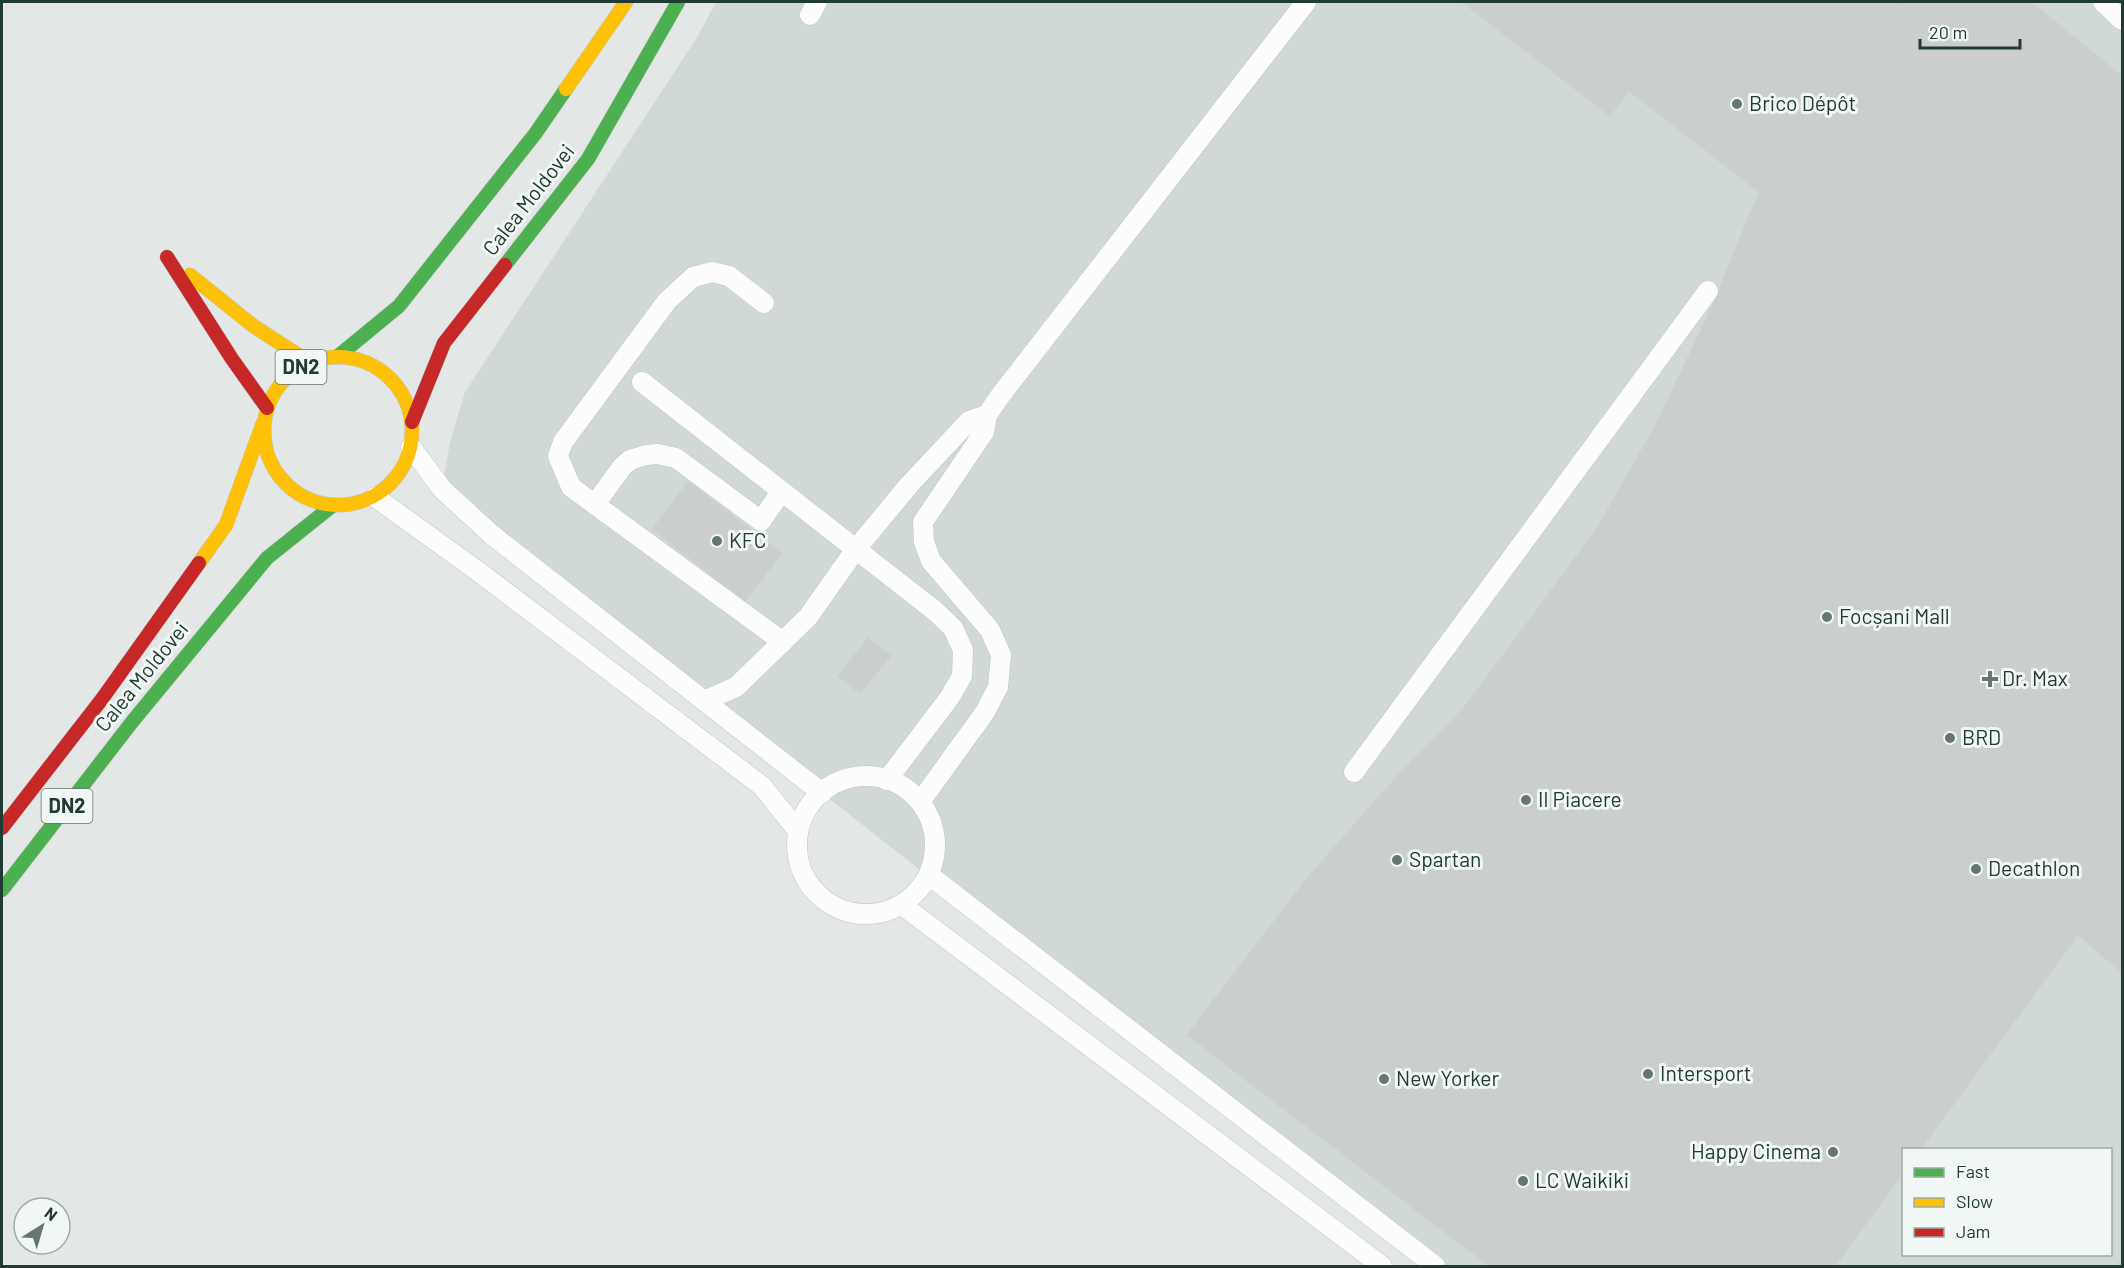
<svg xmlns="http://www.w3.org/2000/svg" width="2124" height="1268" font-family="Barlow,sans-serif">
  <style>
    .built { fill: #d1d9d6; fill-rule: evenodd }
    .building { fill: #cacfcd; stroke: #ccd1cf; stroke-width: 1.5 }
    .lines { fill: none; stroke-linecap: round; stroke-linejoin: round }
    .lane-casing { stroke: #c0c5c3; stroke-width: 21 }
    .fast-casing { stroke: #bfc5c3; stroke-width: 15 }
    .slow-casing { stroke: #bfc5c3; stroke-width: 15 }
    .jam-casing { stroke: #bfc5c3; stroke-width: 15 }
    .lane { stroke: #fbfcfb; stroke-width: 20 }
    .fast { stroke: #4caf50; stroke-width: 14 }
    .slow { stroke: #ffc107; stroke-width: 14 }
    .jam { stroke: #c62828; stroke-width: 14 }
    .poi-dot { fill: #667772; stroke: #f1f7f4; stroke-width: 2 }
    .labels { text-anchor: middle; stroke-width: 6; stroke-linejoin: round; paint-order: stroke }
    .shield { fill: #f1f7f4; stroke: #60736e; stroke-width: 1.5 }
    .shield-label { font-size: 20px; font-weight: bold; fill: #223a34 }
    .poi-label { font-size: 21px; fill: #223a34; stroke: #f1f7f4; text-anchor: start }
    .street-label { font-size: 21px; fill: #223a34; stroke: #f1f7f4 }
  </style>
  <rect width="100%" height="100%" fill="#e3e8e6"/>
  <path class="built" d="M716,2H2122V1266H1424L822,793L442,489L450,442L465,392L696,39ZM1904,1150H2110V1254H1904Z"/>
  <path class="building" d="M1462,2H1908L1759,192L1629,91L1610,116Z
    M1908,2H2031L2122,76V973L2078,935L1920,1150H1904V1172L1835,1266H1489L1187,1035L1307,878L1400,773L1466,705L1596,530L1654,428L1712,307L1759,192Z
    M688,482L782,553L745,601L652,529Z
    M868,638L891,656L860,693L838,676Z"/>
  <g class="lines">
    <g class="lane-casing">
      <path id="lane" d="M2103,2L2122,20
        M810,15L817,2
        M764,303L729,276L712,272L693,277L667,301L563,442L558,456L571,487L783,642
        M642,382L935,611L953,628L963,650L962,676L950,697L887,780
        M411,447L442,489L492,535L822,793
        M375,497L479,572L762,786L798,831
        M595,504L622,467L630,460L646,455L658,454L676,458L761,521L781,492
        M704,701L736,687L808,617L856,549L909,485L969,421L987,415
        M1354,772L1708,291
        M797 845a69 69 0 1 1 138 0a69 69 0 1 1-138 0Z
        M920,802L985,712L998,687L1001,655L990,630L931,561L924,542L923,522L984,432L987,415L1000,396L1306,2
        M929,875L1435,1266
        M902,905L1382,1266"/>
    </g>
    <g class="fast-casing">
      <path id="fast" d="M505,265L588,159L678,2
        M337,357L399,306L535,134L566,89
        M2,890L132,722L267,558L332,506"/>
    </g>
    <g class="slow-casing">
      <path id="slow" d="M566,89L626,2
        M190,275L252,325L309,362
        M264 431a74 74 0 1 1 148 0a74 74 0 1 1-148 0Z
        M199,563L226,525L263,423"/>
    </g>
    <g class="jam-casing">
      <path id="jam" d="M167,257L232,359L267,408
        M412,422L444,343L505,265
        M2,828L102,699L199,563"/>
    </g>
    <use href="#lane" class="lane"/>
    <use href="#fast" class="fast"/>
    <use href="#slow" class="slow"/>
    <use href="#jam" class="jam"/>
  </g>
  <g class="poi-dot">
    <circle cx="1737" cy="104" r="6"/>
    <circle cx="717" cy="541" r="6"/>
    <circle cx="1827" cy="617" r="6"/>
    <path d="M1987 670h6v6h6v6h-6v6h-6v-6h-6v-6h6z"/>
    <circle cx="1950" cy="738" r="6"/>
    <circle cx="1526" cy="800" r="6"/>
    <circle cx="1397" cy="860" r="6"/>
    <circle cx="1976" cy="869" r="6"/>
    <circle cx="1648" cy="1074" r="6"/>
    <circle cx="1384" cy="1079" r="6"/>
    <circle cx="1833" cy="1152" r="6"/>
    <circle cx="1523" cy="1181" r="6"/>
  </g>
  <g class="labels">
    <g class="shield">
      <rect x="275.5" y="350" width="51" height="34" rx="4.5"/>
      <rect x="41.5" y="789" width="51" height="34" rx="4.5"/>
    </g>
    <g class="shield-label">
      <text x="301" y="374">DN2</text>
      <text x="67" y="813">DN2</text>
    </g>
    <g class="poi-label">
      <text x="1749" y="111">Brico Dépôt</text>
      <text x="729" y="548">KFC</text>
      <text x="1839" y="624">Focșani Mall</text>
      <text x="2002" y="686">Dr. Max</text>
      <text x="1962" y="745">BRD</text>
      <text x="1538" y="807">Il Piacere</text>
      <text x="1409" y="867">Spartan</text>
      <text x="1988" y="876">Decathlon</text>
      <text x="1660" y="1081">Intersport</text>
      <text x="1396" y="1086">New Yorker</text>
      <text x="1821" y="1159" text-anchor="end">Happy Cinema</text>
      <text x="1535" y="1188">LC Waikiki</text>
    </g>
    <g class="street-label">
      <text transform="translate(529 200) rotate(-52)" y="7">Calea Moldovei</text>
      <text transform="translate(142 677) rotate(-51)" y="7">Calea Moldovei</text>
    </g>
  </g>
  <rect width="2124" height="1268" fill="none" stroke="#223a34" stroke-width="6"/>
  <rect x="1902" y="1148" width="210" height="108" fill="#f1f7f4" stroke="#9eaba7" stroke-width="1.5"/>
  <rect x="1914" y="1168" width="30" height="9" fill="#4caf50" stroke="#9eaba7" stroke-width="1.5"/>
  <text x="1956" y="1178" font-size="18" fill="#223a34">Fast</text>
  <rect x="1914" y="1198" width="30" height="9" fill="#ffc107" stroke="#9eaba7" stroke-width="1.5"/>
  <text x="1956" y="1208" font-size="18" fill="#223a34">Slow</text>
  <rect x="1914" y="1228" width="30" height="9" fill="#c62828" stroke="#9eaba7" stroke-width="1.5"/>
  <text x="1956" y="1238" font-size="18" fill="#223a34">Jam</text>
  <g transform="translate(42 1226) rotate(37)"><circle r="28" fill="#f1f7f4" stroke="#9eaba7" stroke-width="1.5"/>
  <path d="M0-4.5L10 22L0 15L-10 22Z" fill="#667772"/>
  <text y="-9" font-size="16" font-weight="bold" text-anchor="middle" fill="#223a34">N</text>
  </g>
  <path d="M1920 39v9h100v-9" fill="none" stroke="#223a34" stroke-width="3"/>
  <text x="1929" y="39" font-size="18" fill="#223a34" stroke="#f1f7f4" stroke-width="4.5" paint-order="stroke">20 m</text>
</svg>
